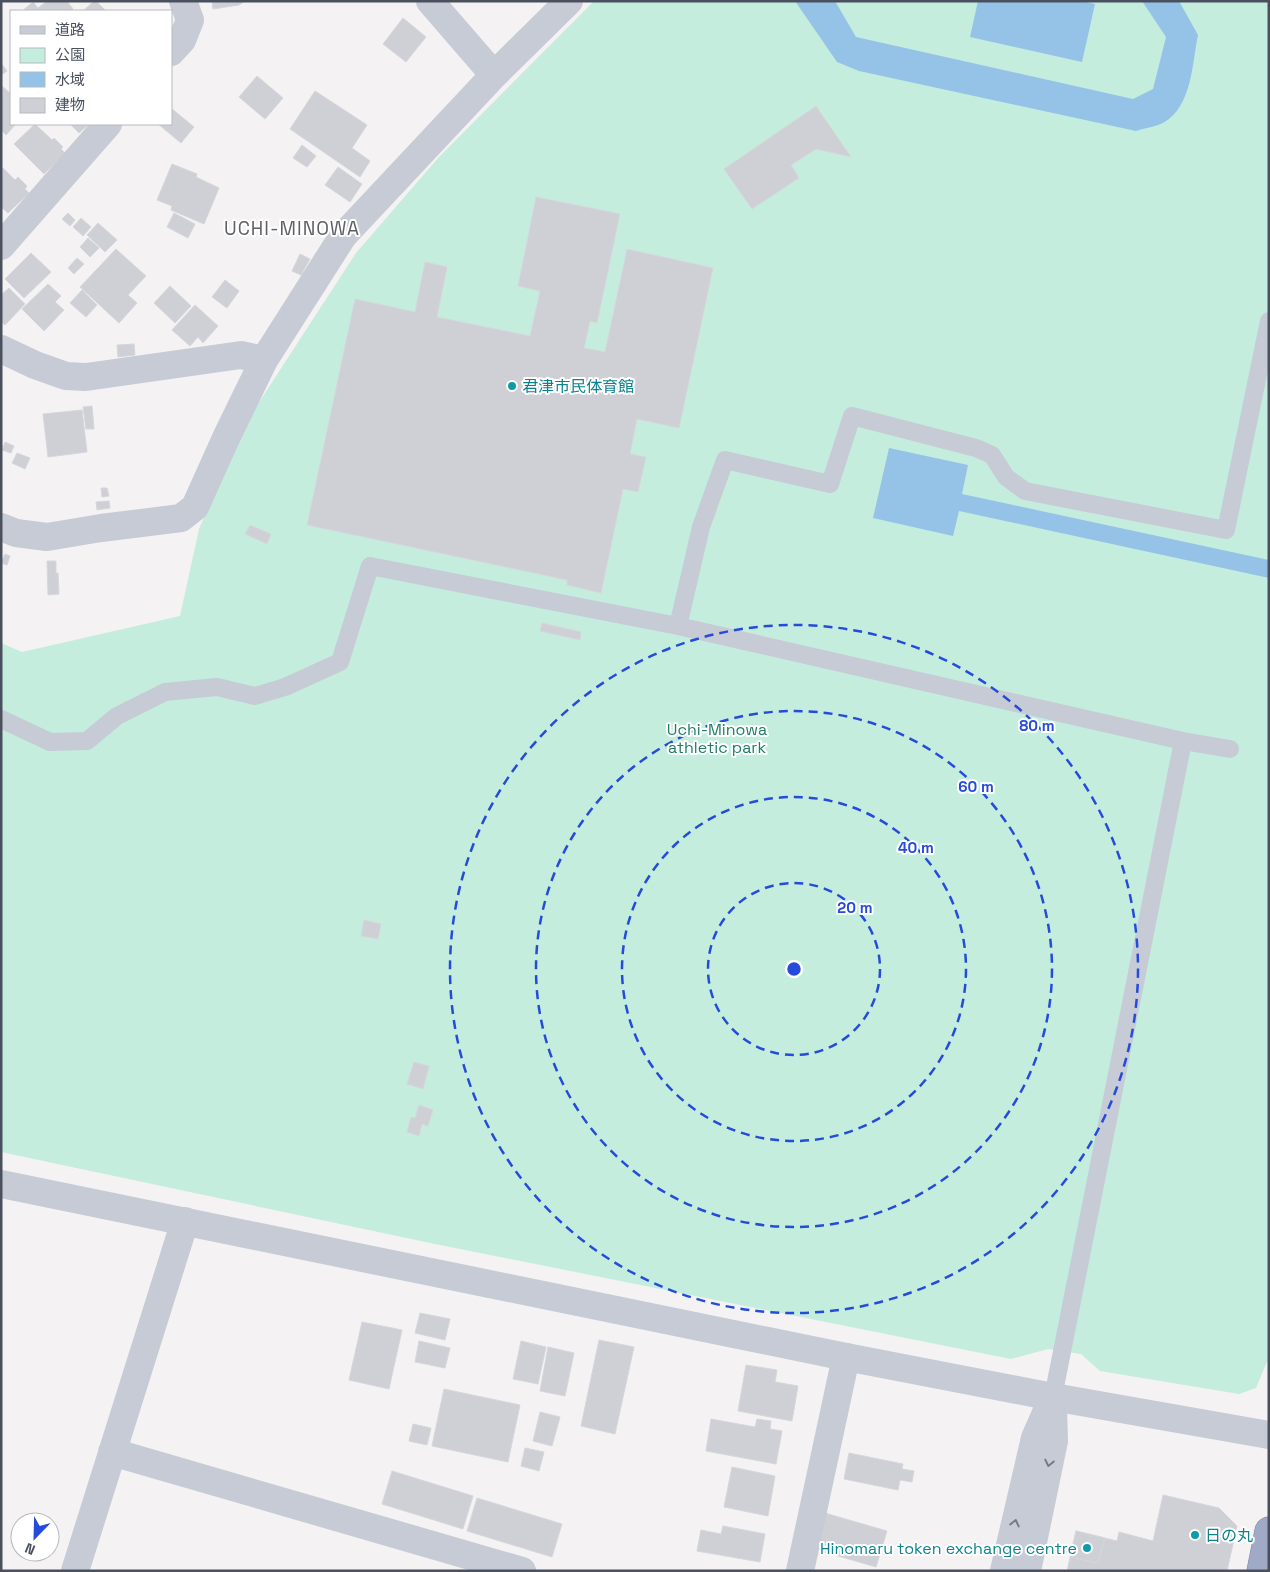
<svg xmlns="http://www.w3.org/2000/svg" width="1270" height="1572" font-family="'Space Grotesk','Noto Sans JP',sans-serif">
  <style>
    .green { fill: #c4edde }
    .water { fill: #94c3e7 }
    .building { fill: #cfd0d6; stroke: #d6d7dc }
    .lines { fill: none; stroke-linecap: round; stroke-linejoin: round }
    .trunk-casing { stroke: #7884a8; stroke-width: 29 }
    .service { stroke: #c6cbd5; stroke-width: 18 }
    .minor { stroke: #c6cbd5; stroke-width: 28 }
    .tertiary { stroke: #c6cbd5; stroke-width: 28 }
    .trunk { stroke: #a0aac6; stroke-width: 28 }
    .oneway { stroke: #757b88 }
    .ring { fill: none; stroke: #254bda; stroke-width: 2.5; stroke-dasharray: 9 6 }
    .culture-dot { fill: #0f9aa8; stroke: #fff; stroke-width: 2 }
    .labels { text-anchor: middle; stroke-width: 4; stroke-linejoin: round; paint-order: stroke }
    .culture-label { font-size: 16px; fill: #0d838f; stroke: #fff; text-anchor: start }
    .park-label { font-size: 16px; fill: #1e7d63; stroke: #fff }
    .quarter-label { font-size: 19px; letter-spacing: 1px; fill: #5e6066; stroke: #fff }
    .centre { fill: #254bda; stroke: #fff; stroke-width: 2.5 }
    .ring-label { font-size: 15px; text-anchor: middle; font-weight: bold; fill: #254bda; stroke: #fff; stroke-width: 4; stroke-linejoin: round; paint-order: stroke }
  </style>
  <rect width="100%" height="100%" fill="#f4f2f2"/>
  <path class="green" d="M594,1H1269V1357L1256,1388L1239,1394L1100,1371L1081,1354L1048,1349L1011,1359L435,1244L1,1152V643L22,652L180,616L199,529L243,427L356,253L439,157Z"/>
  <path class="water" d="M795,1H835L856,37L1133,99L1153,89L1166,37L1142,1H1179L1198,35C1192,64 1192,107 1163,123C1155,127 1144,128 1136,131L859,71L837,62Z
    M978,1H1081L1095,4L1082,62L970,37Z
    M889,448L968,465L962,494L1269,560V578L959,511L953,536L873,518Z"/>
  <path class="building" d="M47,1H67L73,9L70,11H22L33,2L38,8Z
    M94,1H96L106,11H83Z
    M212,1H245L239,5L213,9Z
    M403,18L426,37L406,62L383,44Z
    M1,63L7,71L1,75Z
    M257,76L283,98L265,119L239,97Z
    M2,86L11,94L10,97L11,99V124H16L6,135L1,130Z
    M315,91L367,125L352,148L370,161L360,177L290,129Z
    M816,106L851,157L816,149L791,165L799,178L752,209L724,169Z
    M171,108L194,127L181,143L158,124H171Z
    M35,124L52,140L54,138L63,147L61,149L65,153L44,174L14,144Z
    M70,124H89L79,133Z
    M302,145L316,156L307,167L293,158Z
    M172,164L197,174L196,177L219,188L204,224L171,210L172,206L157,200Z
    M1,166L15,180L18,177L27,186L25,189L29,193L8,213L1,207Z
    M338,167L362,184L350,202L325,185Z
    M536,197L620,214L597,323L590,321L584,348L605,352L627,249L713,268L679,428L637,419L630,454L646,457L638,492L623,489L601,593L567,585V580L307,525L355,299L415,312L425,262L447,267L437,317L530,336L540,291L518,286Z
    M68,213L75,220L70,226L62,219Z
    M174,213L195,224L188,238L167,227Z
    M81,218L91,227L83,236L73,227Z
    M98,223L117,240L105,252L87,235Z
    M88,238L99,248L90,257L80,247Z
    M116,249L146,276L128,295L137,303L119,323L80,287Z
    M31,253L51,272L24,298L5,279Z
    M300,254L310,259L301,275L292,271Z
    M77,258L84,264L74,274L68,268Z
    M225,280L239,291L227,308L212,297Z
    M48,284L61,296L55,302L64,310L44,331L22,309Z
    M170,286L191,306L175,323L154,303Z
    M9,288L25,304L5,325L1,322V295Z
    M82,290L97,305L86,317L70,303Z
    M195,305L218,326L203,343L198,337L190,346L172,330Z
    M134,344L135,355L118,357L117,345Z
    M92,406L94,429H86L83,407Z
    M82,410L87,452L48,457L43,414Z
    M5,442L14,446L11,453L2,450Z
    M17,453L30,458L25,469L12,463Z
    M101,488H107L109,496L102,497Z
    M109,501L110,508L97,510L96,502Z
    M250,525L271,534L267,544L245,534Z
    M5,554L10,556L7,565L1,563Z
    M47,561H56V573H58L59,594L48,595Z
    M542,623L581,632L580,640L540,631Z
    M364,920L381,924L378,939L361,936Z
    M414,1062L429,1066L423,1089L407,1084Z
    M419,1105L433,1110L428,1126L422,1124L419,1136L407,1132L411,1117L415,1118Z
    M420,1313L450,1319L445,1340L415,1333Z
    M362,1322L402,1330L389,1389L349,1380Z
    M599,1340L634,1347L615,1434L581,1426Z
    M419,1341L450,1348L445,1368L415,1362Z
    M521,1341L546,1347L538,1384L513,1379Z
    M548,1347L574,1353L565,1396L540,1391Z
    M746,1365L777,1370L775,1382L798,1386L792,1421L738,1411Z
    M444,1389L520,1405L508,1462L432,1446Z
    M540,1412L560,1417L552,1446L533,1441Z
    M711,1419L755,1427L757,1419L771,1421L770,1429L782,1431L776,1464L706,1451Z
    M413,1424L431,1428L427,1445L409,1441Z
    M525,1448L544,1452L539,1471L521,1466Z
    M849,1453L903,1464L902,1469L914,1471L912,1482L900,1480L898,1490L844,1479Z
    M732,1467L775,1476L768,1516L724,1507Z
    M392,1471L473,1496L463,1529L382,1504Z
    M1163,1495L1219,1508L1237,1526L1227,1571H1067L1076,1531L1117,1541L1119,1532L1153,1541Z
    M477,1498L562,1524L552,1557L467,1531Z
    M825,1513L887,1531L876,1567L814,1549Z
    M723,1526L765,1534L760,1562L697,1551L701,1530L721,1534Z
    M1076,1531L1105,1538L1098,1563L1070,1557Z"/>
  <g class="lines">
    <g class="trunk-casing">
      <path id="trunk" d="M1261,1571L1269,1531"/>
    </g>
    <path class="service" d="M678,626L701,527L725,460L830,484L852,416L976,448L992,455L1006,477L1025,491L1226,530L1269,321
      M1,719L50,742L87,741L117,716L165,692L217,687L255,696L285,687L340,662L370,566L678,626L1183,741L1230,749
      M1053,1397L1183,741"/>
    <path class="minor" d="M430,1L494,75
      M171,52L182,40L190,20L183,1
      M1,246L108,124
      M1,349L35,365L66,376L86,377L241,355L264,360
      M1,527L16,533L47,537L101,528L181,518L195,507L226,438L264,360L343,236L494,75L569,1
      M112,1452L522,1571
      M75,1571L185,1221
      M800,1571L846,1357"/>
    <path class="tertiary" d="M1,1184L846,1357L1053,1397L1269,1435
      M1004,1571L1035,1438L1053,1397
      M1027,1571L1054,1441L1053,1406"/>
    <use href="#trunk" class="trunk"/>
  </g>
  <defs><path id="oneway-chevron" d="M-2-3.5L2.5 0L-2 3.5" fill="none" stroke-width="1.6" stroke-linecap="round" stroke-linejoin="round" transform="scale(1.25)"/></defs>
  <g class="oneway">
    <use href="#oneway-chevron" transform="translate(1049 1463) rotate(102)"/>
    <use href="#oneway-chevron" transform="translate(1015 1523) rotate(-77)"/>
  </g>
  <g class="ring">
    <circle cx="794" cy="969" r="86"/>
    <circle cx="794" cy="969" r="172"/>
    <circle cx="794" cy="969" r="258"/>
    <circle cx="794" cy="969" r="344"/>
  </g>
  <g class="culture-dot">
    <circle cx="512" cy="386" r="5"/>
    <circle cx="1195" cy="1535" r="5"/>
    <circle cx="1087" cy="1548" r="5"/>
  </g>
  <g class="labels">
    <g class="culture-label">
      <text x="522" y="392">君津市民体育館</text>
      <text x="1205" y="1541">日の丸</text>
      <text x="1077" y="1554" text-anchor="end">Hinomaru token exchange centre</text>
    </g>
    <g class="park-label">
      <text x="717" y="735">Uchi-Minowa<tspan x="717" dy="18">athletic park</tspan></text>
    </g>
    <g class="quarter-label">
      <text x="292" y="235">UCHI-MINOWA</text>
    </g>
  </g>
  <circle cx="794" cy="969" r="8" class="centre"/>
  <g class="ring-label">
    <text x="1037" y="731">80 m</text>
    <text x="976" y="792">60 m</text>
    <text x="916" y="853">40 m</text>
    <text x="855" y="913">20 m</text>
  </g>
  <rect width="1270" height="1572" fill="none" stroke="#4a505e" stroke-width="5"/>
  <rect x="10" y="10" width="162" height="115" fill="#ffffff" stroke="#b7b9bf"/>
  <rect x="20" y="26" width="25" height="8" fill="#c6cbd5" stroke="#b7b9bf"/>
  <text x="55" y="35" font-size="15" fill="#4a505e">道路</text>
  <rect x="20" y="48" width="25" height="15" fill="#c4edde" stroke="#b7b9bf"/>
  <text x="55" y="60" font-size="15" fill="#4a505e">公園</text>
  <rect x="20" y="72" width="25" height="15" fill="#94c3e7" stroke="#b7b9bf"/>
  <text x="55" y="85" font-size="15" fill="#4a505e">水域</text>
  <rect x="20" y="98" width="25" height="15" fill="#cfd0d6" stroke="#b7b9bf"/>
  <text x="55" y="110" font-size="15" fill="#4a505e">建物</text>
  <g transform="translate(35 1537) rotate(203)"><circle r="24" fill="#ffffff" stroke="#b7b9bf"/>
  <path d="M0-4L9 19L0 12L-9 19Z" fill="#254bda"/>
  <text y="-8" font-size="14" font-weight="bold" text-anchor="middle" fill="#4a505e">N</text>
  </g>
</svg>
